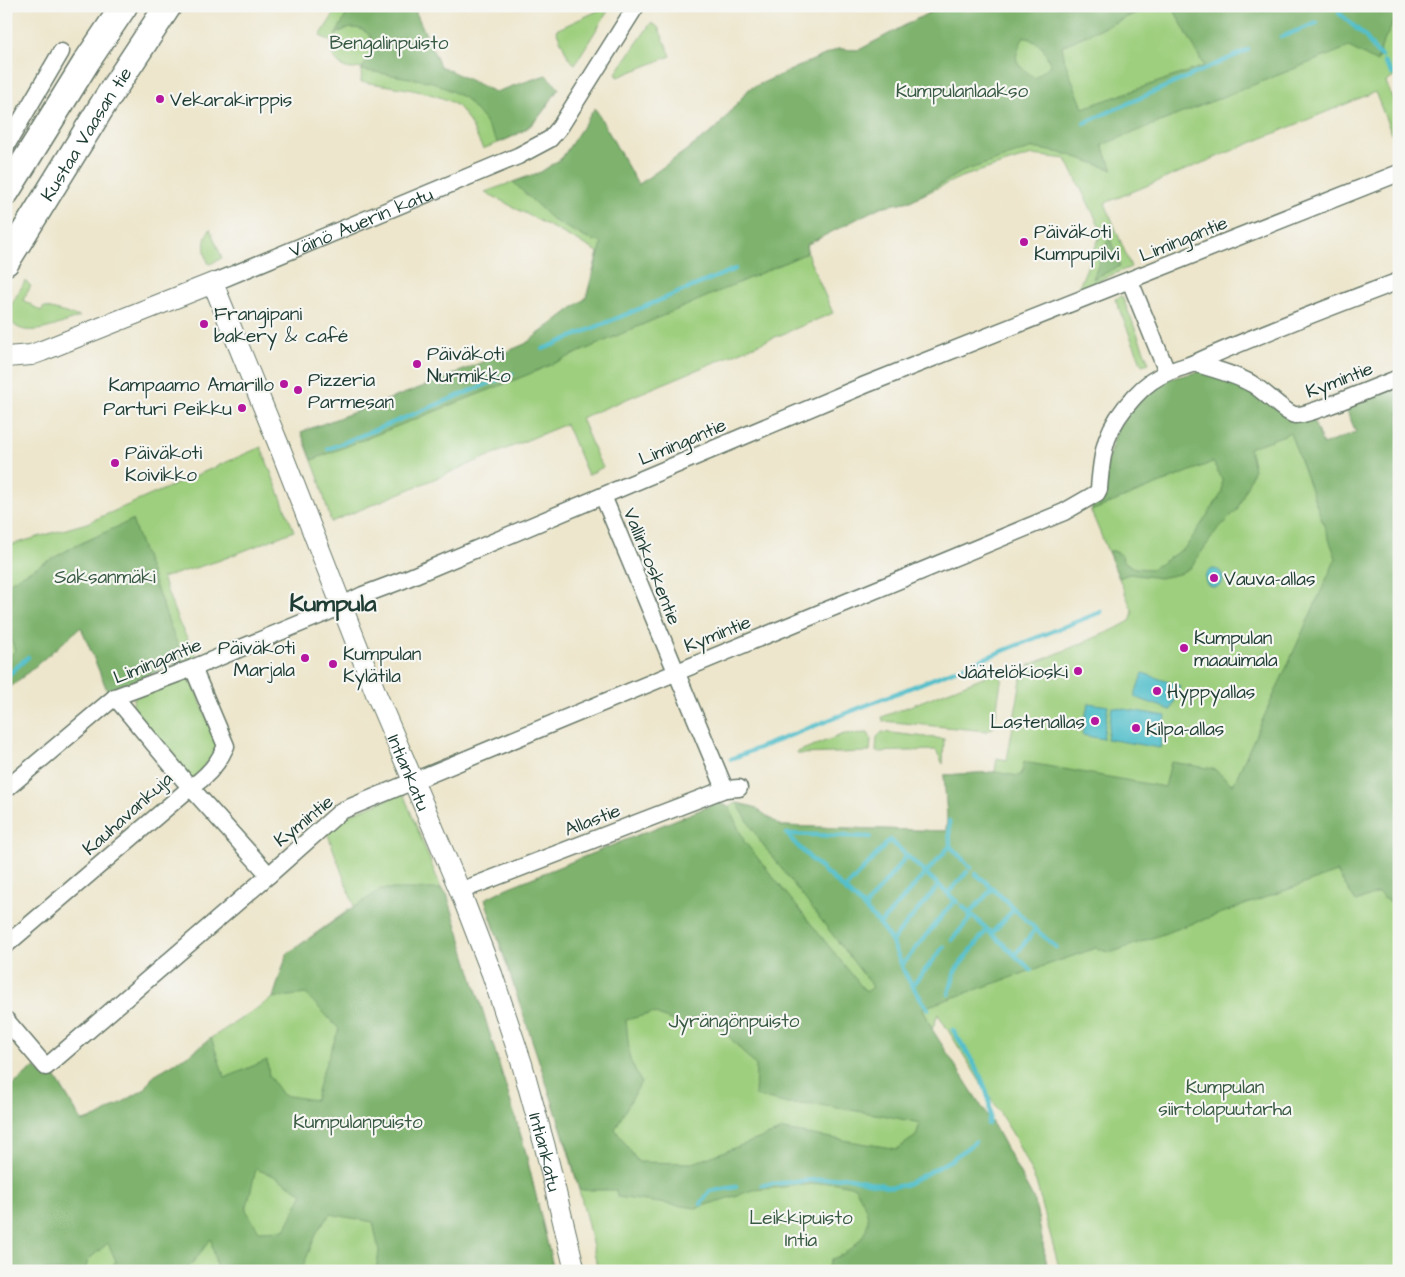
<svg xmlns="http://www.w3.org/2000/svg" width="1405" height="1277" font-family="'Architects Daughter',sans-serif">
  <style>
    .green { fill: #9ecf7e; stroke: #5e8659 }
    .forest { fill: #7eb26d; stroke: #4e7850; fill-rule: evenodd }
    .water { fill: #52bfcb; stroke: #387e80 }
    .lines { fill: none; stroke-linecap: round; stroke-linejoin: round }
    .stream { stroke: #52bfcb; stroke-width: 4.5 }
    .minor-casing { stroke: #677869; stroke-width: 19 }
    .tertiary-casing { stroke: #677869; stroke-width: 22 }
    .primary-casing { stroke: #677869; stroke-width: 29 }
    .minor { stroke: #fff; stroke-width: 16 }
    .tertiary { stroke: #fff; stroke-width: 20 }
    .primary { stroke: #fff; stroke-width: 26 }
    .poi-dot { fill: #b5179e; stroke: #f6f6f2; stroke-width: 2 }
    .labels { text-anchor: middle; stroke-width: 4.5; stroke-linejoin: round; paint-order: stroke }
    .park-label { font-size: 19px; fill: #385a43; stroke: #f6f6f2 }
    .poi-label { font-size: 19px; fill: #1f3d34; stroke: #f6f6f2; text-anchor: start }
    .street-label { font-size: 19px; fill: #1f3d34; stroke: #f6f6f2 }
    .district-label { font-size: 24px; font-weight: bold; fill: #1f3d34; stroke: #f6f6f2 }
  </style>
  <rect width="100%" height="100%" fill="#f6f6f2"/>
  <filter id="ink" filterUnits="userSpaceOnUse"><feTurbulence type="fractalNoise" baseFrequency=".02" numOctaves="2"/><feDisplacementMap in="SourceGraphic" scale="10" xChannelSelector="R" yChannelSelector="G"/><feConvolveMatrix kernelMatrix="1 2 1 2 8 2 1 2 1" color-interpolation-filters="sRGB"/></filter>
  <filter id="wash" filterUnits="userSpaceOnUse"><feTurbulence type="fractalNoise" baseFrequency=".0096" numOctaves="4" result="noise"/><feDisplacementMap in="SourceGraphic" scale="20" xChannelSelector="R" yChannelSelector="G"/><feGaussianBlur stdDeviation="1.12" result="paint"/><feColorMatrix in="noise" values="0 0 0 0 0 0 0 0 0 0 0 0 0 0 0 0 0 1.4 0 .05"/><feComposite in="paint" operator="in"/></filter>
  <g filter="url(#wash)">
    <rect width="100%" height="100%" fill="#ede6cc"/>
    <path class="green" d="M339,6H413L440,67L495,92L546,75L559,88C550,101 542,116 530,126C517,137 499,142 483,149C476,136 470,120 460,109C447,92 383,85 361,82L362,67C344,74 330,61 332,42L320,36Z
      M930,6H1399V74L1386,82L1399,115V152L1375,92L1105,203L1131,267L1078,289L1102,231L1066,159L1032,155L961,177L910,201L880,207L806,245L809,259L833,313L581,418L598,459L603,467L588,475L566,424L331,522L319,479L301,432L433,383L525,344L586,298L598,252L485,192L541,172L562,158L595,108L638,185L716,129L749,89L838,49L859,50L932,11Z
      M604,8L608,11L575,64L569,59L556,30Z
      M651,23L658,27L671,56L618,77L616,73Z
      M210,229L222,258L210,264L208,263C204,250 202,241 210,229Z
      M25,281L31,286L23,300L41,311L44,307L80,317C58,324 16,346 7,312Z
      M1122,296L1149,363L1142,365L1115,299Z
      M1168,379L1323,445L1356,432L1344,404L1399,382V1271H1060L1036,1182L1014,1136L938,1014L932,1030L994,1126L1035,1202L1048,1271H598C573,1143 524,1023 485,899L507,888L717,803L729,806L737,803L754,807L781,826L946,831L947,815L944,775L995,772L997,758L1007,760L1023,668L1029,669L1030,665L1113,630L1130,621L1133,612L1091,511L1106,462Z
      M261,447L294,531L218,561L162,578L179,623L198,658L192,657L113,690H107L81,627L6,691V549L10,545L87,523Z
      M1001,670L1002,675L994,727L987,731L883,721L882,717Z
      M191,678L219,749L191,781L132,710L134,697Z
      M882,732L944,739L943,764L936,750L876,752L877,737Z
      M868,733L871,739L870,752L798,754L797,752L844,734Z
      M403,793L441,888L447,894L524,1146L554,1271H6V1091L35,1067L43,1075L50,1068L82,1121L99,1117L145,1089L154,1075L192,1053L211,1038L273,998L287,954L354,906L327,832L348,815Z"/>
    <path class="forest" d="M351,6H413L440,66L495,92L546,75L559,88C538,118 534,128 498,143L484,120L465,98L433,82L362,70C364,62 373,59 373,49C374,27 349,22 335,36Z
      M930,6H1152L1062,46L1065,62L1083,108L1204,66L1172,6H1399V12L1382,45L1377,62L1349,47L1102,145L1113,170L1067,154L1033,148L964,171L910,201L880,207L806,245L807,253L527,375L312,460L301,432L433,383L525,344L586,298L602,243L586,238L553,220L513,182L541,172L562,158L595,108L638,185L716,129L749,89L838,49L859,50L932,11ZM1024,36L1042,46L1051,65L1035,78C1012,62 1013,60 1024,36Z
      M1110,239L1120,266L1093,279L1107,242Z
      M1202,371L1212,372L1312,417L1323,445L1356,432L1344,404L1399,382V911L1378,893L1356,902L1337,872L1110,953L1096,948L923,1008L932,1029L994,1126L1035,1202L1048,1271H827L831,1259C849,1255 873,1233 867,1213C865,1204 859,1195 855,1187L832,1182L754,1190L696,1208L617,1197L616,1190H579L569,1151L485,899L507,888L717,803L729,807L744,841L866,992L873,987L760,841L737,803L754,807L781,826L946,831L947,815L944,775L995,772L1018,776L1019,775H1021L1024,762L1165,787L1171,762L1214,769L1233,785L1336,558L1290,433L1249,448L1254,469L1237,510L1217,530L1191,567L1179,574L1160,578L1129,574L1119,578L1108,551H1114L1122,555L1123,561L1135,568L1152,569L1186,547L1222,493V480L1213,462L1091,511L1117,430L1138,399L1168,379ZM653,1013L680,1024L700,1017L721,1028L756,1066L755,1096L788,1104L820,1105L887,1116L920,1123L916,1136L897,1149L783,1130L693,1163L638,1162L615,1129L641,1082L630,1060L626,1020Z
      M132,520L172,631L184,660L113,690H107L81,627L6,691V659L15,651L8,631L6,632V584L73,547Z
      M381,889H441L447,894L524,1146L554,1271H376L379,1251L373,1222L330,1214L318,1230L301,1271H217L211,1239L186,1271H109L116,1261L108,1243L88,1260L85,1271H6V1091L35,1067L43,1075L50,1068L82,1122L99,1116L145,1089L154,1075L192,1053L211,1038L225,1078L267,1060L269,1076L282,1095L315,1100L321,1076L339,1029L306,994L273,998L287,954ZM256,1169L274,1176L303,1193L285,1230L259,1231L246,1210Z"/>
    <path class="water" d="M1205 578a9 9 0 1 1 18 0a9 9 0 1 1-18 0Z
      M1143,673L1180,686L1171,710L1134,697Z
      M1088,703L1108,706L1103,739L1082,735Z
      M1112,707L1166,716L1160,748L1107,739Z"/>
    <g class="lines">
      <path class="stream" d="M1339,13L1365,36L1376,52L1381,56
        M1281,37L1317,23
        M1384,62L1392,74
        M1084,123L1248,50
        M543,349L735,269
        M328,449L512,374
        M6,677L28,657
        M731,759L1101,612
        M787,834C814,867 852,891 879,924C892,938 897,954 904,971C910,984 920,997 928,1009
        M787,834L870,837
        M950,846L971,868
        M976,874C1004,897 1028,924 1056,947
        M845,889L890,840L957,902
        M948,893L967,872
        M962,906L1031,970
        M864,908L907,856
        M969,914L993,888
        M880,924L950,846L949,821
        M991,934L1014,909
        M952,940L972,916
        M892,941L939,885
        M1015,955L1035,930
        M902,965L955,900
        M913,985L944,947
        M949,994L955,971L987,930
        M953,1030C968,1054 998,1095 988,1124
        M762,1185L845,1177L892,1187L905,1185L951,1160L975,1142
        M701,1204L710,1191L736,1187"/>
    </g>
  </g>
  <g filter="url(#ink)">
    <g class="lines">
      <g class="minor-casing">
        <g id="minor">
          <path d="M6,146L61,52"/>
          <path d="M1130,281L1167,372"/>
          <path id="s1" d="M213,283L518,156L550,139L560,127L636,6"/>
          <path d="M1194,363C1213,369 1235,374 1252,384C1263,390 1285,413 1295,415C1307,417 1382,384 1399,378"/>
          <path d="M603,496L725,789"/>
          <path d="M115,697L183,779L269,875"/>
          <path d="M6,789L115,697L193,668L328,612L363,595L403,580L865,385L1399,173"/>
          <path d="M460,891L725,789L739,788"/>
          <path d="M6,945L191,787C207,777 218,764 226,746L193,668"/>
          <path d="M6,1020L46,1067L269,875L341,811L1064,512L1097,493L1099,489C1102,448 1106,427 1135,396C1144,386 1156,377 1169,372C1178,368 1188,366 1197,362C1263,332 1331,307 1399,281"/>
        </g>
      </g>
      <g class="tertiary-casing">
        <g id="tertiary">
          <path id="s2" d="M6,357L31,355L42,351L213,283L280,448L377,696L460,891L492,974L522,1064L545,1147L575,1271"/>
        </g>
      </g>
      <g class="primary-casing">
        <g id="primary">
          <path d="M6,192L87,61L124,6"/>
          <path id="s3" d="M6,262L104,103L168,6"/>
        </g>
      </g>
      <use href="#minor" class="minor"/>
      <use href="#tertiary" class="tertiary"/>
      <use href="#primary" class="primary"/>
    </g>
  </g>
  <g class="poi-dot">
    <circle cx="160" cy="99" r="5"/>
    <circle cx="1024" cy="242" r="5"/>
    <circle cx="204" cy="324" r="5"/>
    <circle cx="417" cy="364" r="5"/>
    <circle cx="284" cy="384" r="5"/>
    <circle cx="298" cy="390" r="5"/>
    <circle cx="242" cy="408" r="5"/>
    <circle cx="115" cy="463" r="5"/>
    <circle cx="1214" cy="578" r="5"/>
    <circle cx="1184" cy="648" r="5"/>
    <circle cx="305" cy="658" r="5"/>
    <circle cx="333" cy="664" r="5"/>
    <circle cx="1078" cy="671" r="5"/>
    <circle cx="1157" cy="691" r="5"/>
    <circle cx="1095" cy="721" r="5"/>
    <circle cx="1136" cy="728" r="5"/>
  </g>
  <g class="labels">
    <g class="park-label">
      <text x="389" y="49">Bengalinpuisto</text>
      <text x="962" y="97">Kumpulanlaakso</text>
      <text x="105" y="583">Saksanmäki</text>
      <text x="734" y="1027">Jyrängönpuisto</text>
      <text x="1225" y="1093">Kumpulan<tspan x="1225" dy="22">siirtolapuutarha</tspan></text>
      <text x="358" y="1128">Kumpulanpuisto</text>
      <text x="801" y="1224">Leikkipuisto<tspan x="801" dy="22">Intia</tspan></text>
    </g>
    <g class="poi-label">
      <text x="170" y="106">Vekarakirppis</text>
      <text x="1034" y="238">Päiväkoti<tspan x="1034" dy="22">Kumpupilvi</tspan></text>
      <text x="214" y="320">Frangipani<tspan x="214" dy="22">bakery &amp; café</tspan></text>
      <text x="427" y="360">Päiväkoti<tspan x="427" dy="22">Nurmikko</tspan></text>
      <text x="308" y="386">Pizzeria<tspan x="308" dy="22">Parmesan</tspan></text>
      <text x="274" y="391" text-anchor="end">Kampaamo Amarillo</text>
      <text x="232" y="415" text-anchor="end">Parturi Peikku</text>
      <text x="125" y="459">Päiväkoti<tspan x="125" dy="22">Koivikko</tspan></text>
      <text x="1224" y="585">Vauva-allas</text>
      <text x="1194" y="644">Kumpulan<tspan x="1194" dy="22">maauimala</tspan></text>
      <text x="295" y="654" text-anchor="end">Päiväkoti<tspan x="295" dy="22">Marjala</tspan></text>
      <text x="343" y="660">Kumpulan<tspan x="343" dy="22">Kylätila</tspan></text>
      <text x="1068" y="678" text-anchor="end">Jäätelökioski</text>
      <text x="1167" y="698">Hyppyallas</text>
      <text x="1085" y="728" text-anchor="end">Lastenallas</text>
      <text x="1146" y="735">Kilpa-allas</text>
    </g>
    <g class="street-label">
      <text dy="7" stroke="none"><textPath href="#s3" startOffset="151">Kustaa Vaasan tie</textPath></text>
      <text dy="7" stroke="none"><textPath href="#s1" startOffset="160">Väinö Auerin katu</textPath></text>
      <text transform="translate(1183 238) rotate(-22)" y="7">Limingantie</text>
      <text transform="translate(1339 379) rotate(-21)" y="7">Kymintie</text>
      <text transform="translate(682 441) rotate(-23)" y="7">Limingantie</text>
      <text transform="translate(653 566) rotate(68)" y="7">Vallinkoskentie</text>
      <text transform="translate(717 633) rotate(-22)" y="7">Kymintie</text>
      <text transform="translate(157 660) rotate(-22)" y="7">Limingantie</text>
      <text dy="7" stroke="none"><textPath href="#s2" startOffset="748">Intiankatu</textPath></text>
      <text transform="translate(127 813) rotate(-42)" y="7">Kauhavankuja</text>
      <text transform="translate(592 819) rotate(-21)" y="7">Allastie</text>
      <text transform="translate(303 820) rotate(-39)" y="7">Kymintie</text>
      <text dy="7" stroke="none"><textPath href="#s2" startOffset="1152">Intiankatu</textPath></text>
    </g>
    <g class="district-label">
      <text x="333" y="611">Kumpula</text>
    </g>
  </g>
  <rect width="1405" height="1277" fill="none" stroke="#f6f6f2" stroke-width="25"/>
</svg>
